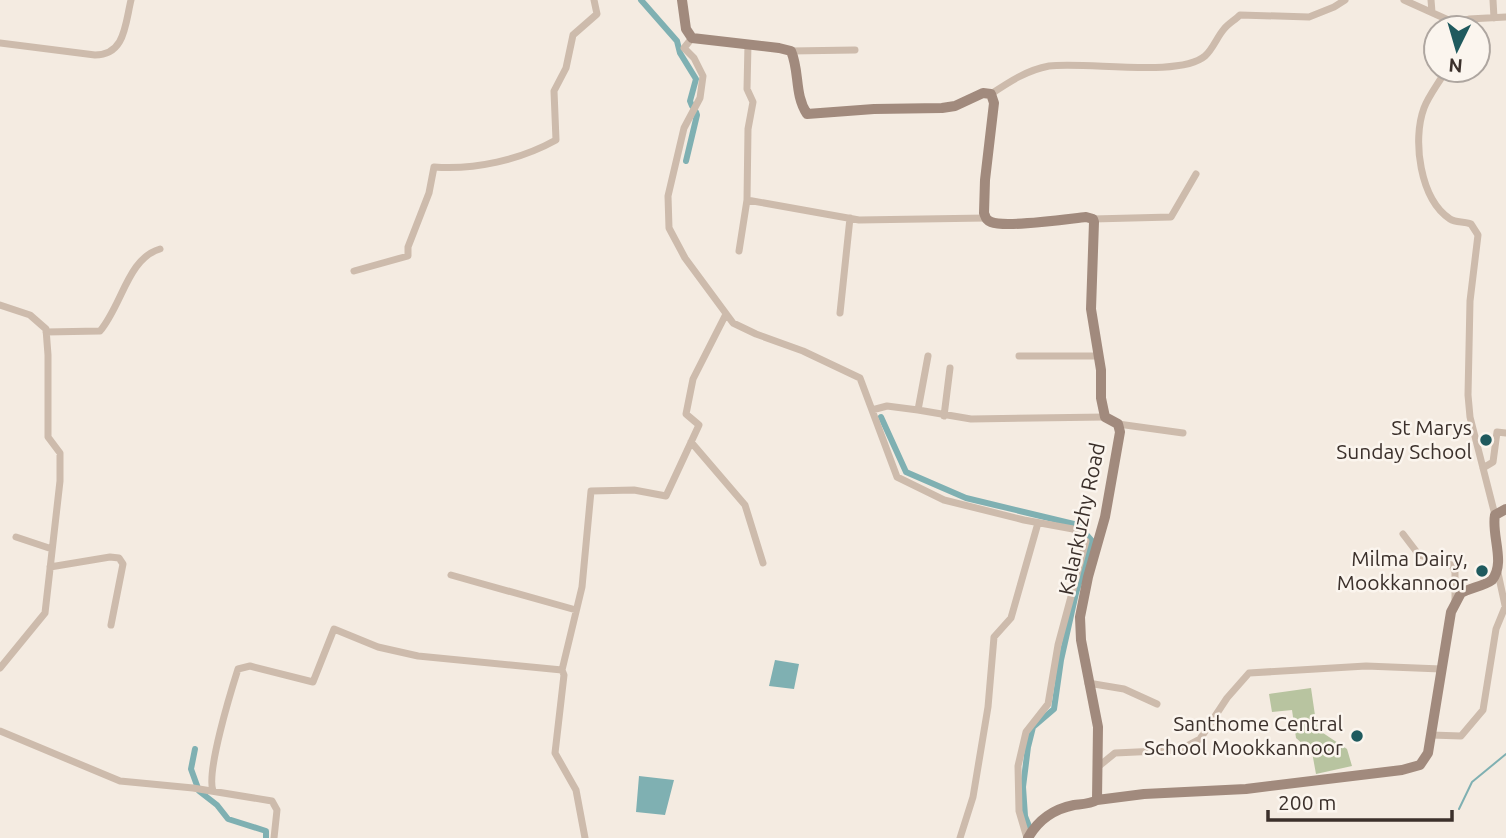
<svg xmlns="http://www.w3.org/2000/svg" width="1506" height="838" font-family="Ubuntu,sans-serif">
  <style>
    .green { fill: #b8c4a0 }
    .water { fill: #7fb0b2 }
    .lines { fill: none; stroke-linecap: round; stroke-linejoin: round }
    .stream { stroke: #7fb0b2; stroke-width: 2 }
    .canal { stroke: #7fb0b2; stroke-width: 6 }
    .street { stroke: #cdbbac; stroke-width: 7 }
    .secondary { stroke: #a18a7d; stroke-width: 10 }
    .poi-dot { fill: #1f5a5e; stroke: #fbf5ee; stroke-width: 2.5 }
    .labels { text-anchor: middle; stroke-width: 5; stroke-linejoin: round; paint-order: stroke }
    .poi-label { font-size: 21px; fill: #3b302b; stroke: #fbf5ee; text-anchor: end }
    .street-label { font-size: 21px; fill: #3b302b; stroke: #fbf5ee }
  </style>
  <rect width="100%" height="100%" fill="#f4ebe1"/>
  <path class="green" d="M1311,688L1317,729L1347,749L1352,766L1316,774L1312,752L1296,738L1292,710L1272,712L1269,694Z"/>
  <path class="water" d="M775,660L799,664L794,689L769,686Z
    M639,776L674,780L665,815L636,812Z"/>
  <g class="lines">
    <path class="stream" d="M1459,809L1472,782L1506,754"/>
    <path class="canal" d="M641,0L677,41L680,53L696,79L690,101L692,106
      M686,161L697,115L696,112
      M881,417L906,472L966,498L1078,525L1092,541L1076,593L1061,660L1054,709L1033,727L1028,747L1023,787L1025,816L1031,831
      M195,749L191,769L199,791L217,805L228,819L266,831V838"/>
    <path class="street" d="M1404,0L1455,23L1469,19L1506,17
      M1431,0L1432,12
      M1493,0L1494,18
      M692,38L684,48L694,58L703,76L700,98L684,128L668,196L669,228L685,258L733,323L756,334L803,351L860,378L897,477L944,500L1024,520L1073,529L1086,541L1058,645L1048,704L1026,732L1018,766L1019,811L1027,838
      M0,43L95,55C125,55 125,25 131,0
      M791,51L855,50
      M1446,70C1439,83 1429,95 1424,108C1412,140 1420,199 1450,219C1456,223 1464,221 1471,224L1478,235L1470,301L1468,395L1470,417L1495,515
      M991,94C1009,82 1027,70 1049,66C1085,61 1179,78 1205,56C1213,49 1217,37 1224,29C1228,24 1235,20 1240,15L1309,17L1334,7L1345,0
      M747,200L859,220L986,218
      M1093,219L1171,217L1196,174
      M739,251L747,200L748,129L753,102L747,89L748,44
      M354,271L408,256V247L429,193L434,167C475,170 520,160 556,140L554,91L566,68L573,35L597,14L594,0
      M0,305L30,315L46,329L48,355V437L60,453V481L45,613L0,668
      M840,313L850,218
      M46,332L100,331C122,305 128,258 160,249
      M1019,356H1098
      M872,410L887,406L918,410L928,356
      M918,410L971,419L1105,417
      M944,416L950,368
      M1118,424L1183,433
      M691,442L745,505L763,563
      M1483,468L1493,462L1497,432L1506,433
      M1403,534L1419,555L1452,565L1455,572V602
      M16,537L52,549
      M50,567L110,557L119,558L123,564L111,625
      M1498,573L1506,610
      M451,575L576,610
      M562,670L582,587L591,491L634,490L666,496L699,425L686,414L693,379L726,314
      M1088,683L1124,689L1157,704
      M0,731L120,781L193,788L272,801L277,810L274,838
      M1431,735L1461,736L1483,710L1496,629L1505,607
      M1099,766L1115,753L1179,750L1200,739L1227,698L1249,673L1366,666L1441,669
      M213,791C206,772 231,691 238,669L250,666L313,682L334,629L378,647L418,656L562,670L564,675L555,753L576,790L585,838
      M960,838L973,797L988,707L994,637L1011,618L1038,523"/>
    <path class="secondary" d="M682,0L686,29L692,38L779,48L791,51C800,72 794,94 807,114L874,109L942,108L955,106L983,93L991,94L994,103L985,180L984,213C986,218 986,220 991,222C1006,228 1067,219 1086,217L1093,219L1094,222L1091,309L1101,370V398L1105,417L1118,424L1120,432L1105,517L1088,577L1080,617L1081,640L1098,727L1097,800
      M1028,838C1038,820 1054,809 1074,805C1082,804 1090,804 1097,800L1144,794L1246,789L1402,770L1420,765L1428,753L1451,612L1461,593C1470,588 1484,586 1492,580C1506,563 1491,535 1495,515L1506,509"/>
  </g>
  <g class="poi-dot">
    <circle cx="1486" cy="440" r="7"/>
    <circle cx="1482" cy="571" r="7"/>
    <circle cx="1357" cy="736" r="7"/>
  </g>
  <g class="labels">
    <g class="poi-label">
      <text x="1472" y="435">St Marys<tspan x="1472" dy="24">Sunday School</tspan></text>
      <text x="1468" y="566">Milma Dairy,<tspan x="1468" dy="24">Mookkannoor</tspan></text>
      <text x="1343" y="731">Santhome Central<tspan x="1343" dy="24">School Mookkannoor</tspan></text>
    </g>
    <g class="street-label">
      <text transform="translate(1082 519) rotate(-78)" y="7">Kalarkuzhy Road</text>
    </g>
  </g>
  <g transform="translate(1457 49) rotate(185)"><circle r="33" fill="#fbf5ee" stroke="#aea6a0" stroke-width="2"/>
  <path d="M0-5L12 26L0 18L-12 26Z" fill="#1f5a5e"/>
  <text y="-10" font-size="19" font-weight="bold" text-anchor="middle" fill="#3b302b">N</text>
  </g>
  <path d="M1268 810v10h184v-10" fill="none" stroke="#3b302b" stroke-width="3.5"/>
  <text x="1278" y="810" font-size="21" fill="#3b302b" stroke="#fbf5ee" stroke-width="5" paint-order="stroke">200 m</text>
</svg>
